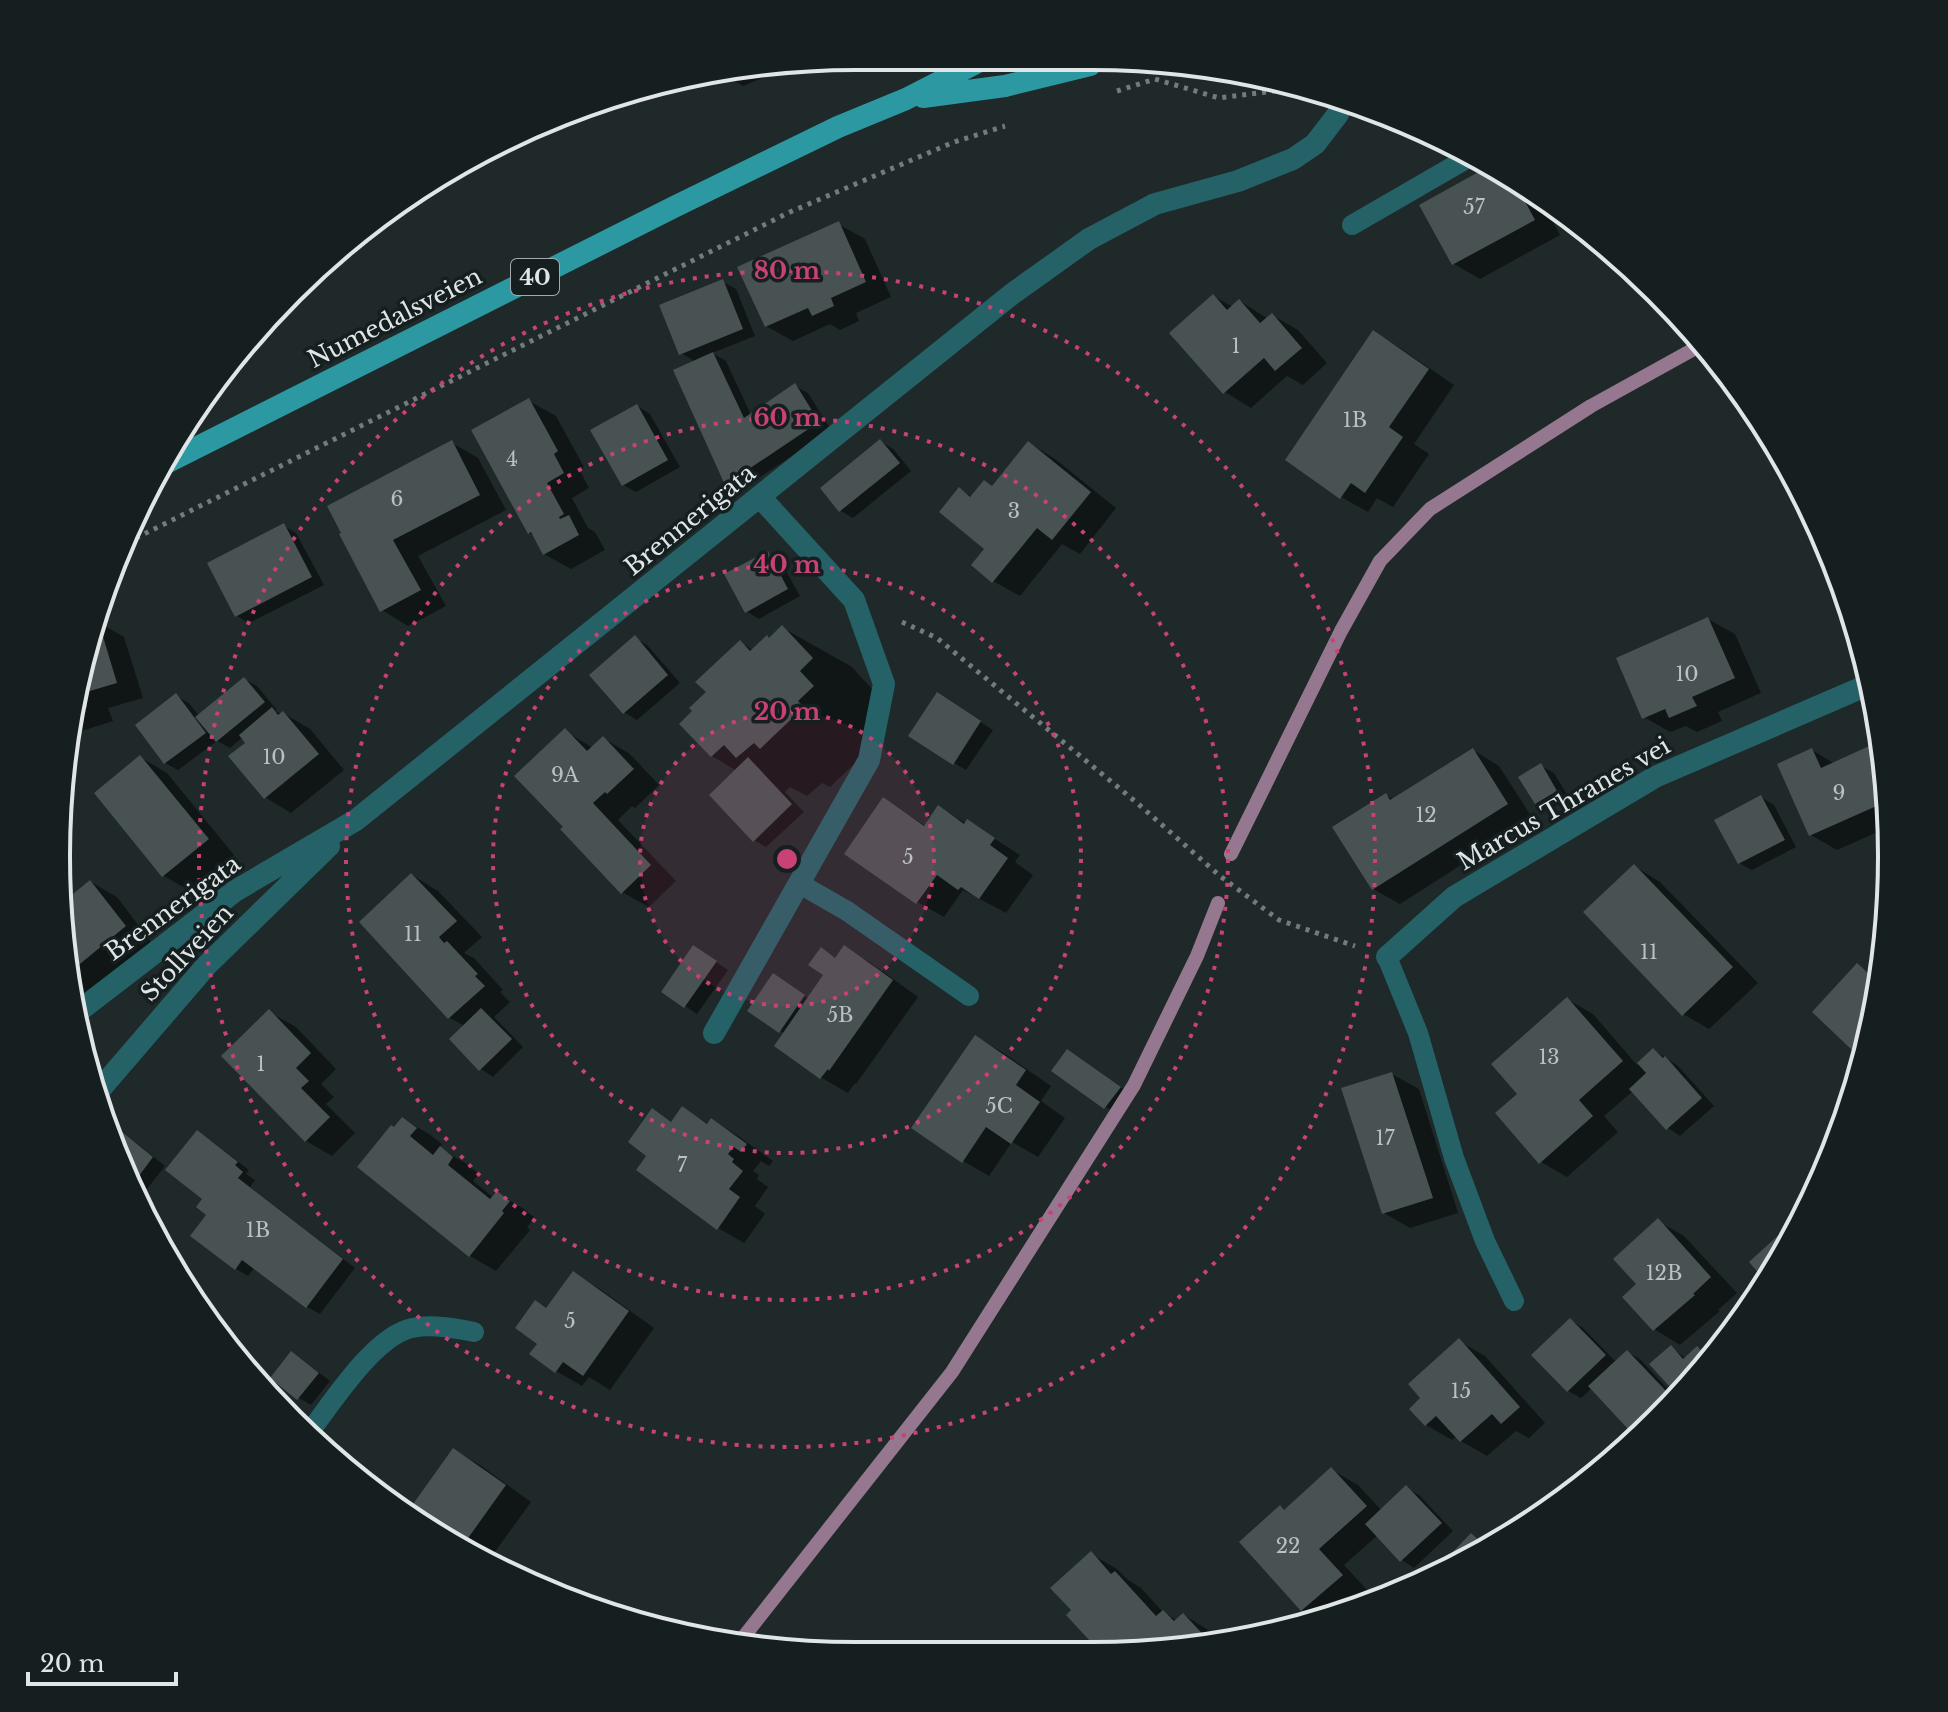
<svg xmlns="http://www.w3.org/2000/svg" width="1948" height="1712" font-family="'Libre Baskerville',serif">
  <style>
    .shadow { fill: #0007 }
    .lines { fill: none; stroke-linecap: round; stroke-linejoin: round }
    .stream { stroke: #967790; stroke-width: 14 }
    .building { fill: #485253 }
    .path { stroke: #737b7c; stroke-width: 5; stroke-dasharray: 4 6; stroke-linecap: butt }
    .service { stroke: #246267; stroke-width: 20 }
    .minor { stroke: #246267; stroke-width: 22 }
    .primary { stroke: #2b98a2; stroke-width: 22 }
    .ring { fill: none; stroke: #c84177; stroke-width: 4; stroke-dasharray: 4 8 }
    .labels { text-anchor: middle; stroke-width: 7; stroke-linejoin: round; paint-order: stroke }
    .number-label { font-size: 20px; fill: #bac1c2 }
    .shield { fill: #161f20; stroke: #a3aaab; stroke-width: 2 }
    .shield-label { font-size: 22px; font-weight: bold; fill: #e0e6e7 }
    .street-label { font-size: 24px; fill: #e0e6e7; stroke: #161f20 }
    .rim { fill: none; stroke: #e0e6e7; stroke-width: 4 }
    .centre { fill: #c84177; stroke: #161f20; stroke-width: 4 }
    .ring-label { font-size: 24px; text-anchor: middle; font-weight: bold; fill: #c84177; stroke: #161f20; stroke-width: 7; stroke-linejoin: round; paint-order: stroke }
  </style>
  <rect width="100%" height="100%" fill="#1f2929"/>
  <path class="shadow" d="M796,64L743,86L731,79L728,73Z
    M1426,134L1446,142L1439,143L1427,136Z
    M1495,165L1540,197L1560,235L1480,279L1454,264L1422,206Z
    M838,224L865,239L891,297L856,313L859,321L840,330L830,324L793,341L766,326Z
    M723,282L736,289L755,336L712,353L726,361L751,415L795,386L808,393L831,430L739,491L726,483L696,362L681,353Z
    M1213,296L1233,307L1240,301L1268,319L1272,315L1298,330L1327,363L1303,385L1287,376L1251,408L1225,392Z
    M1374,333L1400,348L1454,385L1414,444L1429,454L1393,507L1377,498L1368,512L1341,497L1287,460Z
    M529,401L556,416L584,467L579,469L589,488L572,498L588,528L595,532L605,550L571,569L544,554L535,536L529,533Z
    M637,406L650,414L680,467L636,492L623,485Z
    M880,441L893,449L911,471L853,518L841,511L823,489Z
    M452,443L478,458L506,510L418,556L446,606L408,626L382,610L342,534Z
    M1029,443L1055,459L1116,508L1080,554L1062,544L1020,596L993,581L987,549L959,490L972,497L993,487Z
    M284,526L296,533L324,585L249,623L237,616Z
    M768,553L780,560L800,596L759,619L746,611Z
    M1708,619L1735,634L1761,693L1718,712L1722,721L1697,732L1686,726L1670,732L1644,717Z
    M98,622L124,637L143,698L108,708L113,721L69,735L71,700Z
    M783,628L852,667L881,699L871,748L830,787L822,783L807,796L790,787L785,792L804,812L766,847L754,840L737,771L712,756L708,692L740,642L753,650L771,639Z
    M635,638L647,645L680,683L637,720L624,712Z
    M244,679L257,686L277,710L275,711L281,714L283,713L310,729L344,770L291,813L265,797L248,743L243,737L230,748L217,741L178,770L165,763L176,696L189,703L199,716Z
    M950,702L993,730L966,770L954,763Z
    M565,731L593,748L603,738L630,754L659,785L635,808L632,806L618,820L676,881L649,907L622,892Z
    M1878,744L1881,746L1890,803L1889,827L1837,850L1811,835L1812,750L1835,764Z
    M1473,750L1499,766L1533,819L1400,904L1373,889L1386,795L1394,800Z
    M140,757L167,773L234,855L190,891L164,876Z
    M1541,766L1554,773L1569,798L1549,810L1536,803Z
    M1761,797L1774,805L1796,847L1752,870L1739,863Z
    M884,800L926,826L939,808L967,824L968,822L1020,855L1015,862L1033,875L1006,913L963,890L944,917L917,902L847,853Z
    M1634,866L1660,882L1758,983L1709,1029L1683,1014Z
    M412,875L438,891L482,937L464,953L474,958L503,990L500,992L510,1002L494,1017L523,1047L493,1077L481,1069L465,1026L450,1018L362,922Z
    M91,882L117,897L151,942L74,1006L58,908V898L66,903Z
    M844,948L871,963L918,997L856,1084L855,1083L848,1093L822,1078L777,1046L785,1034L750,1010L786,983L809,999L825,975L821,950L837,959Z
    M706,955L728,970L697,1014L685,1006Z
    M1857,966L1870,973L1880,982L1863,1054L1854,1048Z
    M1567,999L1593,1014L1637,1065L1654,1050L1678,1066L1714,1106L1680,1136L1668,1128L1633,1091L1604,1116L1618,1132L1567,1177L1541,1162L1520,1094Z
    M269,1012L296,1027L336,1069L321,1084L334,1097L326,1104L355,1133L332,1156L306,1141Z
    M976,1037L1002,1052L1051,1086L1041,1101L1065,1118L1038,1157L1012,1142L989,1176L963,1161Z
    M1080,1058L1132,1095L1118,1115L1054,1071Z
    M1392,1074L1419,1089L1458,1213L1410,1228L1384,1213Z
    M683,1109L709,1124L712,1120L738,1136L773,1161L769,1166L761,1161L753,1171L759,1175L757,1179L768,1187L755,1206L765,1214L744,1243L718,1228L649,1156L653,1111L673,1123Z
    M403,1119L429,1134L442,1144L439,1148L467,1164L479,1174L473,1181L494,1198L498,1193L524,1209L535,1218L527,1227L530,1230L496,1271L470,1256L360,1166Z
    M197,1133L210,1140L249,1170L246,1174L255,1180L250,1187L355,1268L320,1314L307,1307L255,1267L248,1276L236,1269L209,1214L205,1198Z
    M123,1135L135,1142L165,1166L139,1199L116,1143Z
    M1658,1221L1684,1236L1737,1293L1718,1310L1720,1311L1680,1345L1654,1329L1639,1284Z
    M573,1273L600,1289L654,1328L610,1390L589,1377L582,1386L556,1371L539,1343L548,1310Z
    M1570,1320L1583,1328L1616,1362L1627,1352L1640,1359L1677,1399L1640,1433L1630,1427L1592,1388L1581,1398L1568,1391L1534,1355Z
    M1459,1341L1485,1356L1545,1423L1529,1438L1516,1431L1487,1456L1461,1441L1457,1436L1452,1440L1426,1425Z
    M1671,1348L1687,1359L1697,1349L1712,1358L1694,1383Z
    M292,1353L304,1361L330,1381L311,1405L299,1398L272,1378Z
    M260,1388L295,1412L292,1419Z
    M453,1450L480,1465L531,1502L486,1564L408,1515Z
    M1332,1470L1358,1485L1382,1511L1406,1488L1419,1495L1453,1531L1414,1568L1402,1560L1378,1535L1344,1565L1368,1591L1344,1612L1321,1620L1303,1610L1242,1542L1285,1511Z
    M1471,1536L1490,1546L1446,1573L1430,1580Z
    M1091,1554L1117,1569L1128,1580L1141,1588L1164,1613L1178,1621L1184,1615L1210,1631L1220,1642L1144,1654H1105L1069,1615L1074,1611Z"/>
  <g class="lines">
    <path class="stream" d="M1231,854L1341,631L1380,561L1430,509L1591,406L1703,344
      M738,1644L952,1372L1134,1085L1197,956L1218,903"/>
  </g>
  <path class="building" d="M1493,164L1512,177L1535,220L1452,265L1419,205Z
    M839,221L866,282L831,298L834,306L812,316L808,308L765,327L737,267Z
    M723,279L743,329L679,355L659,305Z
    M1213,294L1227,310L1239,299L1260,323L1272,313L1302,348L1275,371L1264,358L1223,394L1169,333Z
    M1373,330L1429,369L1389,427L1403,437L1365,493L1351,483L1340,499L1285,460Z
    M713,352L744,418L795,383L819,422L725,485L673,370Z
    M529,398L558,451L554,454L564,473L547,483L564,514L559,517L560,519L569,515L579,535L543,555L531,532L528,534L471,430Z
    M637,404L668,460L622,486L590,430Z
    M880,439L900,463L839,512L820,488Z
    M452,440L480,495L393,540L421,590L380,612L339,534L341,533L327,506Z
    M1028,441L1091,492L1052,540L1037,528L992,583L971,565L984,549L939,512L959,487L970,497L984,480L992,486Z
    M284,523L312,577L235,617L207,563Z
    M768,551L788,589L745,613L724,574Z
    M1833,564L1860,636L1858,637L1853,627L1851,628L1825,567Z
    M1708,617L1735,678L1692,697L1697,706L1669,718L1665,709L1642,719L1616,658Z
    M98,620L117,683L83,693L87,707L71,712V700L95,621Z
    M782,625L813,658L800,671L814,686L798,701L804,707L760,749L754,743L736,758L724,745L711,757L679,724L692,711L689,708L706,692L695,682L740,640L750,651L767,635L769,638Z
    M635,635L668,675L623,714L589,675Z
    M244,677L265,702L216,742L195,717Z
    M937,692L981,721L953,765L908,736Z
    M176,693L206,733L164,764L135,725Z
    M272,707L278,715L283,711L319,754L264,799L228,756L245,743L239,735Z
    M565,728L587,751L603,736L634,769L607,794L605,792L593,803L651,865L621,894L560,829L563,827L514,776Z
    M1878,742L1881,750L1890,800L1809,836L1777,764L1812,748L1821,768Z
    M1473,748L1508,804L1372,890L1332,827L1386,793L1390,800Z
    M140,755L209,839L162,877L94,793Z
    M748,757L792,804L753,842L709,795Z
    M1541,763L1557,791L1535,804L1518,777Z
    M1761,795L1785,840L1738,864L1714,820Z
    M883,797L924,826L938,805L964,824L967,819L995,838L990,845L1008,858L979,899L961,887L958,890L937,875L916,904L844,854Z
    M1634,864L1733,967L1682,1016L1583,912Z
    M411,873L457,921L439,937L444,943L447,941L478,974L475,976L485,986L448,1019L359,922Z
    M90,880L126,926L69,973L58,908V898L62,903Z
    M693,945L717,961L684,1008L661,992Z
    M844,945L893,980L829,1071L828,1069L820,1079L774,1046L823,975L808,965L821,947L835,958Z
    M1857,963L1880,984L1868,1033L1852,1050L1812,1012Z
    M773,973L805,995L779,1033L747,1011Z
    M1567,997L1623,1061L1579,1100L1593,1116L1539,1164L1495,1113L1517,1094L1491,1064Z
    M481,1008L512,1039L479,1071L449,1039Z
    M269,1009L311,1053L296,1068L309,1081L301,1088L330,1117L305,1142L221,1056Z
    M975,1035L1026,1070L1016,1085L1040,1102L1011,1144L986,1127L962,1163L911,1128Z
    M1653,1048L1663,1058L1665,1056L1702,1098L1666,1130L1629,1089L1646,1073L1637,1063Z
    M1067,1049L1121,1087L1104,1109L1051,1071Z
    M1392,1072L1433,1198L1382,1214L1341,1088Z
    M682,1106L707,1124L711,1118L747,1144L741,1152L734,1147L728,1154L734,1159L732,1162L743,1171L729,1189L740,1197L717,1230L636,1170L646,1156L628,1142L652,1108L671,1122Z
    M402,1117L417,1128L410,1136L433,1155L440,1146L453,1157L448,1165L490,1199L497,1191L510,1201L502,1211L504,1213L469,1257L357,1167L391,1125L394,1127Z
    M197,1130L238,1162L235,1165L243,1172L238,1178L343,1259L306,1308L242,1260L235,1270L190,1236L206,1215L196,1207L202,1199L165,1170Z
    M122,1132L153,1157L133,1184L115,1141Z
    M1805,1211L1785,1256L1765,1283L1762,1279L1763,1278L1749,1262Z
    M1658,1218L1711,1277L1693,1294L1695,1295L1653,1331L1622,1297L1636,1284L1613,1259Z
    M573,1271L629,1311L583,1376L563,1362L555,1373L529,1354L537,1344L515,1328L535,1300L546,1308Z
    M1570,1318L1606,1355L1567,1392L1531,1355Z
    M1459,1338L1520,1407L1501,1424L1492,1414L1460,1442L1436,1416L1425,1426L1409,1409L1420,1398L1408,1384Z
    M1671,1345L1683,1359L1697,1346L1710,1360L1694,1383L1679,1397L1649,1364Z
    M1627,1350L1667,1392L1628,1429L1588,1386Z
    M291,1351L319,1373L297,1400L270,1378Z
    M453,1448L506,1485L461,1548L406,1514Z
    M1331,1467L1367,1506L1319,1549L1343,1575L1301,1611L1239,1542L1280,1505L1284,1510Z
    M1406,1485L1442,1523L1400,1562L1365,1524Z
    M1471,1533L1487,1548L1446,1573L1425,1581Z
    M1091,1551L1111,1574L1115,1571L1156,1616L1163,1610L1174,1621L1183,1613L1211,1643L1144,1654H1102L1066,1615L1071,1610L1050,1588Z"/>
  <g class="lines">
    <path class="path" d="M1117,91L1155,79L1219,98L1306,87
      M118,547L790,212L954,142L1005,126
      M902,622L937,638L1136,802L1220,876L1279,920L1355,946"/>
    <path class="service" d="M1352,225L1473,155
      M800,884L847,911L969,996
      M1387,957L1418,1033L1454,1158L1485,1241L1514,1301
      M308,1434C332,1403 374,1336 412,1328C432,1324 454,1328 474,1332"/>
    <path class="minor" d="M1387,957L1454,897L1655,777L1870,684
      M75,1014L235,891L356,820L1012,294L1089,239L1155,204L1238,181L1293,159L1315,144L1338,114L1342,96
      M714,1033L869,760L884,684L854,600L760,497
      M96,1094L206,966L329,846"/>
    <path class="primary" d="M923,97L1005,86L1090,65
      M168,462L674,207L838,127L906,99L980,61"/>
  </g>
  <circle cx="787" cy="859" r="147" fill="#c84177" fill-opacity=".12"/>
  <g class="ring">
    <circle cx="787" cy="859" r="147"/>
    <circle cx="787" cy="859" r="294"/>
    <circle cx="787" cy="859" r="441"/>
    <circle cx="787" cy="859" r="588"/>
  </g>
  <g class="labels">
    <g class="number-label">
      <text x="1474" y="214">57</text>
      <text x="1236" y="353">1</text>
      <text x="1355" y="427">1B</text>
      <text x="512" y="466">4</text>
      <text x="397" y="506">6</text>
      <text x="1014" y="518">3</text>
      <text x="1687" y="681">10</text>
      <text x="274" y="764">10</text>
      <text x="565" y="782">9A</text>
      <text x="1839" y="800">9</text>
      <text x="1426" y="822">12</text>
      <text x="908" y="864">5</text>
      <text x="413" y="941">11</text>
      <text x="1649" y="959">11</text>
      <text x="840" y="1022">5B</text>
      <text x="1549" y="1064">13</text>
      <text x="261" y="1071">1</text>
      <text x="999" y="1113">5C</text>
      <text x="1385" y="1145">17</text>
      <text x="682" y="1172">7</text>
      <text x="258" y="1237">1B</text>
      <text x="1664" y="1280">12B</text>
      <text x="570" y="1328">5</text>
      <text x="1461" y="1398">15</text>
      <text x="1288" y="1553">22</text>
    </g>
    <rect class="shield" x="511" y="259" width="48" height="36" rx="6"/>
    <g class="shield-label">
      <text x="535" y="285">40</text>
    </g>
    <g class="street-label">
      <text transform="translate(395 318) rotate(-27)" y="8">Numedalsveien</text>
      <text transform="translate(690 520) rotate(-39)" y="8">Brennerigata</text>
      <text transform="translate(1564 804) rotate(-30)" y="8">Marcus Thranes vei</text>
      <text transform="translate(173 908) rotate(-36)" y="8">Brennerigata</text>
      <text transform="translate(187 953) rotate(-47)" y="8">Stollveien</text>
    </g>
  </g>
  <path d="M0 0H1948V1712H0ZM856 70H1092A786 786 0 0 1 1878 856V856A786 786 0 0 1 1092 1642H856A786 786 0 0 1 70 856V856A786 786 0 0 1 856 70Z" fill="#161f20" fill-rule="evenodd"/>
  <path class="rim" d="M856 70H1092A786 786 0 0 1 1878 856V856A786 786 0 0 1 1092 1642H856A786 786 0 0 1 70 856V856A786 786 0 0 1 856 70Z"/>
  <circle cx="787" cy="859" r="12" class="centre"/>
  <g class="ring-label">
    <text x="787" y="279">80 m</text>
    <text x="787" y="426">60 m</text>
    <text x="787" y="573">40 m</text>
    <text x="787" y="720">20 m</text>
  </g>
  <path d="M28 1672v12h148v-12" fill="none" stroke="#e0e6e7" stroke-width="4"/>
  <text x="40" y="1672" font-size="24" fill="#e0e6e7" stroke="#161f20" stroke-width="6" paint-order="stroke">20 m</text>
</svg>
